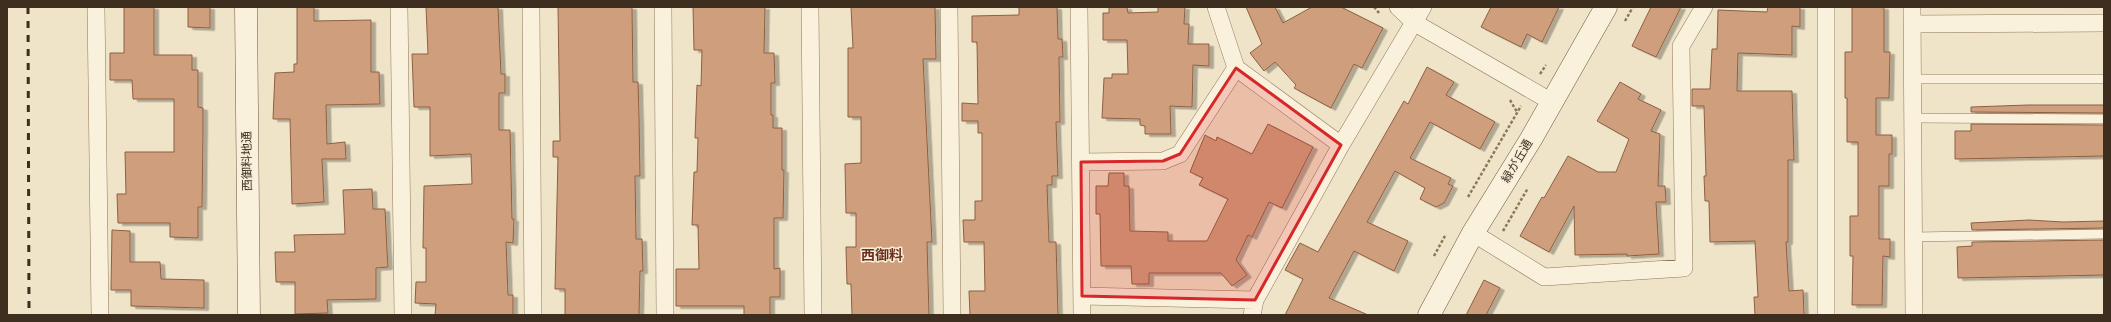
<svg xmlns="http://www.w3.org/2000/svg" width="2111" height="322" font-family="'Noto Serif','Noto Sans JP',serif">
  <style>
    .building { fill: #cf9f7d; stroke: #8d5f41; filter: url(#shadow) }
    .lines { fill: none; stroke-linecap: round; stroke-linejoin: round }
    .lane-casing { stroke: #8d765c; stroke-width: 10 }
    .street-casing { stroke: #8d765c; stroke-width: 18 }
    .secondary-casing { stroke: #6f573f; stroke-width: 23 }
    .path { stroke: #8d765c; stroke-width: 2.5; stroke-dasharray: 3 2; stroke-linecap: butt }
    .lane { stroke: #faf1dc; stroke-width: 9 }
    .street { stroke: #faf1dc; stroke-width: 17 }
    .secondary { stroke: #faf1dc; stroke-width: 22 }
    .rail { stroke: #3d2e20; stroke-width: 3; stroke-dasharray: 7 7; stroke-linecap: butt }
    .marked { fill: #d62828; fill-opacity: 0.2; stroke: #d62828; stroke-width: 3; stroke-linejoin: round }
    .labels { text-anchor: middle; stroke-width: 3; stroke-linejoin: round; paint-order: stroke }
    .street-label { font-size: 12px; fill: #3d2e20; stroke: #f7eed8 }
    .quarter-label { font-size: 14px; font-weight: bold; fill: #6b2e1e; stroke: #f7eed8 }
  </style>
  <defs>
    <filter id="shadow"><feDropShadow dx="4.5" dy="2.5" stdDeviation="0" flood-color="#0004"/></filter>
  </defs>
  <rect width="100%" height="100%" fill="#f0e4c8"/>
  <path class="building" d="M124,7H154V55H192V70H198V107L203,108V131L202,207H198V238L170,237V223H118L117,194H126L125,152H174V99H133L132,80H110V53H124Z
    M188,7H210V28L188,27Z
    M297,7H314V21L371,20V72H379L380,104L326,105L327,144L345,142L346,159H322L324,202L292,204L290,119H273L275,73L294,72V64H297Z
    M426,7H498L501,74H505V93H499V130H510L512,219H514L513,243L506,242L508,295H513V315H435L436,304L415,303L416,282H426V248H423L424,186L472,184L471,154L430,156V107H414L412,54H428Z
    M558,7H632L633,82H638L639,117L640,176H635L636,239H642L643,271H640L639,315H565V289H555L558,157H553V141H560Z
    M693,7H765L764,53H774L775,83H771V115H773V128H782V170H784L783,218H774V269L780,268V297H770V315H744V306H676V269H699L698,225H692L694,172H697L698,138H695L697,85L701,86L702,50H694Z
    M851,7H935L936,59H923L932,242H927L929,315H852L851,284H847L846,247H856V213H846L845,164L861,163V117H848V48H853Z
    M1019,7H1057L1058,39H1062L1063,57H1059L1060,122H1056L1058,176H1052V185H1047L1049,242H1056L1058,315H970L969,291H985L984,242H964L963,220H975V201H982V133H978V121H962V103L978,104L977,42H972V16L1019,15Z
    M1109,7H1127L1128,13L1158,12V7H1185L1184,24H1189L1188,44H1209V66L1193,65L1192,107L1170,106L1171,134H1145V126L1140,125V119L1102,118L1104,78H1112V74H1128L1127,40H1103V13H1109Z
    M1246,7H1275L1283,23L1312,7H1341L1383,28L1362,68L1354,64L1331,108L1294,88L1296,85L1275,62L1264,71L1250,53L1262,44Z
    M1491,7H1559L1542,42L1527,34L1521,47L1481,27Z
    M1651,7H1681L1656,57L1632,46Z
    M1768,7H1800V27L1792,26V55L1738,53L1737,91H1792L1794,160H1788V242H1786L1789,291L1803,290L1804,315H1755L1754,297H1758L1755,241L1710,242L1709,201H1705L1704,176H1706L1704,106H1692V89H1710L1712,49H1717L1718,10L1767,12Z
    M1852,7H1884V52H1890L1889,98H1876V135H1892V154H1889V186H1879V239H1890V257L1883,256L1882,305H1852L1853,256H1850V216H1858V142H1847V98H1845V52H1852Z
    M1427,67L1454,82L1446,95L1495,122L1480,149L1430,122L1410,158L1451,178L1448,184L1453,186L1444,203L1436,207L1420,199L1425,188L1395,171L1367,222L1408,241L1394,271L1354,251L1329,298L1368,315H1285L1303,279L1285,270L1300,243L1318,252L1404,101L1408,104Z
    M1620,82L1641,94L1638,99L1661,110L1651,131L1660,134L1658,186H1665L1666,202H1656L1659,254L1627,256V254L1575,255L1574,206L1549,252L1520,236L1542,197L1544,198L1568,156L1598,172H1616L1629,139L1597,121Z
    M2028,105H2104V113L1971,112V107Z
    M1268,124L1313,147L1282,208L1269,202L1252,237L1248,235L1236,260L1247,275L1232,286L1221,273H1149V284H1132L1131,266H1101L1100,214H1096V186H1108L1109,173H1124V186H1129L1130,231L1168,232V241H1207L1228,199L1199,185L1203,178L1190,172L1205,135L1216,141L1217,137L1252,154Z
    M1971,124L2104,125V156L1955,159V131H1971Z
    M372,189L373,209H385L387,251L388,267L376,268V299L327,300L328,313L295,314V282H276L275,252H295L294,235L345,234L343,190Z
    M2029,220L2063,222L2104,221V228L1972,230L1971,223Z
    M112,230L130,231V262H160L161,279L204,280V308L131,306V290H111Z
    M2104,240V275L1958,278L1957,247L1972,246V242Z
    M1484,280L1500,288L1486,315H1466Z"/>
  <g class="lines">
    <g class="lane-casing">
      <path id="lane" d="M1912,79H2104
        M1912,118L2104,119
        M1913,237L2104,234"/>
    </g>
    <g class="street-casing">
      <path id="street" d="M96,7L100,315
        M399,7L403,315
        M531,7L533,315
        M663,7L665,315
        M810,7L813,315
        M949,7L952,315
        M1079,7L1082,315
        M1216,7L1236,68L1341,145
        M1398,7L1415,23L1552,102
        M1826,7V315
        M1912,7L1914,315
        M1912,24L2104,23
        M1081,162L1163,161L1180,154L1236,68
        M1473,233L1544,277L1684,268L1681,46L1704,7
        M1082,296L1255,300
        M1252,315L1255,300L1341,145L1423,7"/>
    </g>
    <g class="secondary-casing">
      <path id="secondary" d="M246,7L249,315
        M1429,315L1473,233L1531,139L1606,7"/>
    </g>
    <path class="path" d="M1374,7L1379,13
      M1625,21L1633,7
      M1540,74L1546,65
      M1510,100L1517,112
      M1468,197L1521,106
      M1503,231L1528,188
      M1434,256L1446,234"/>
    <use href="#lane" class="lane"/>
    <use href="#street" class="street"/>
    <use href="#secondary" class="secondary"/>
    <path class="rail" d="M28,7L29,315"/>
  </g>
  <path class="marked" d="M1236,68L1341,145L1255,300L1082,296L1081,162L1163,161L1180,154Z"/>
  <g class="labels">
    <g class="street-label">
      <text transform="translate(247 161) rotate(-91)" y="4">西御料地通</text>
      <text transform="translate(1517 161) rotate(-59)" y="4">緑が丘通</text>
    </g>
    <g class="quarter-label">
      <text x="882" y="260">西御料</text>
    </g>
  </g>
  <rect width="2111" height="322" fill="none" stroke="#3d2e20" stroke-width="16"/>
</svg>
